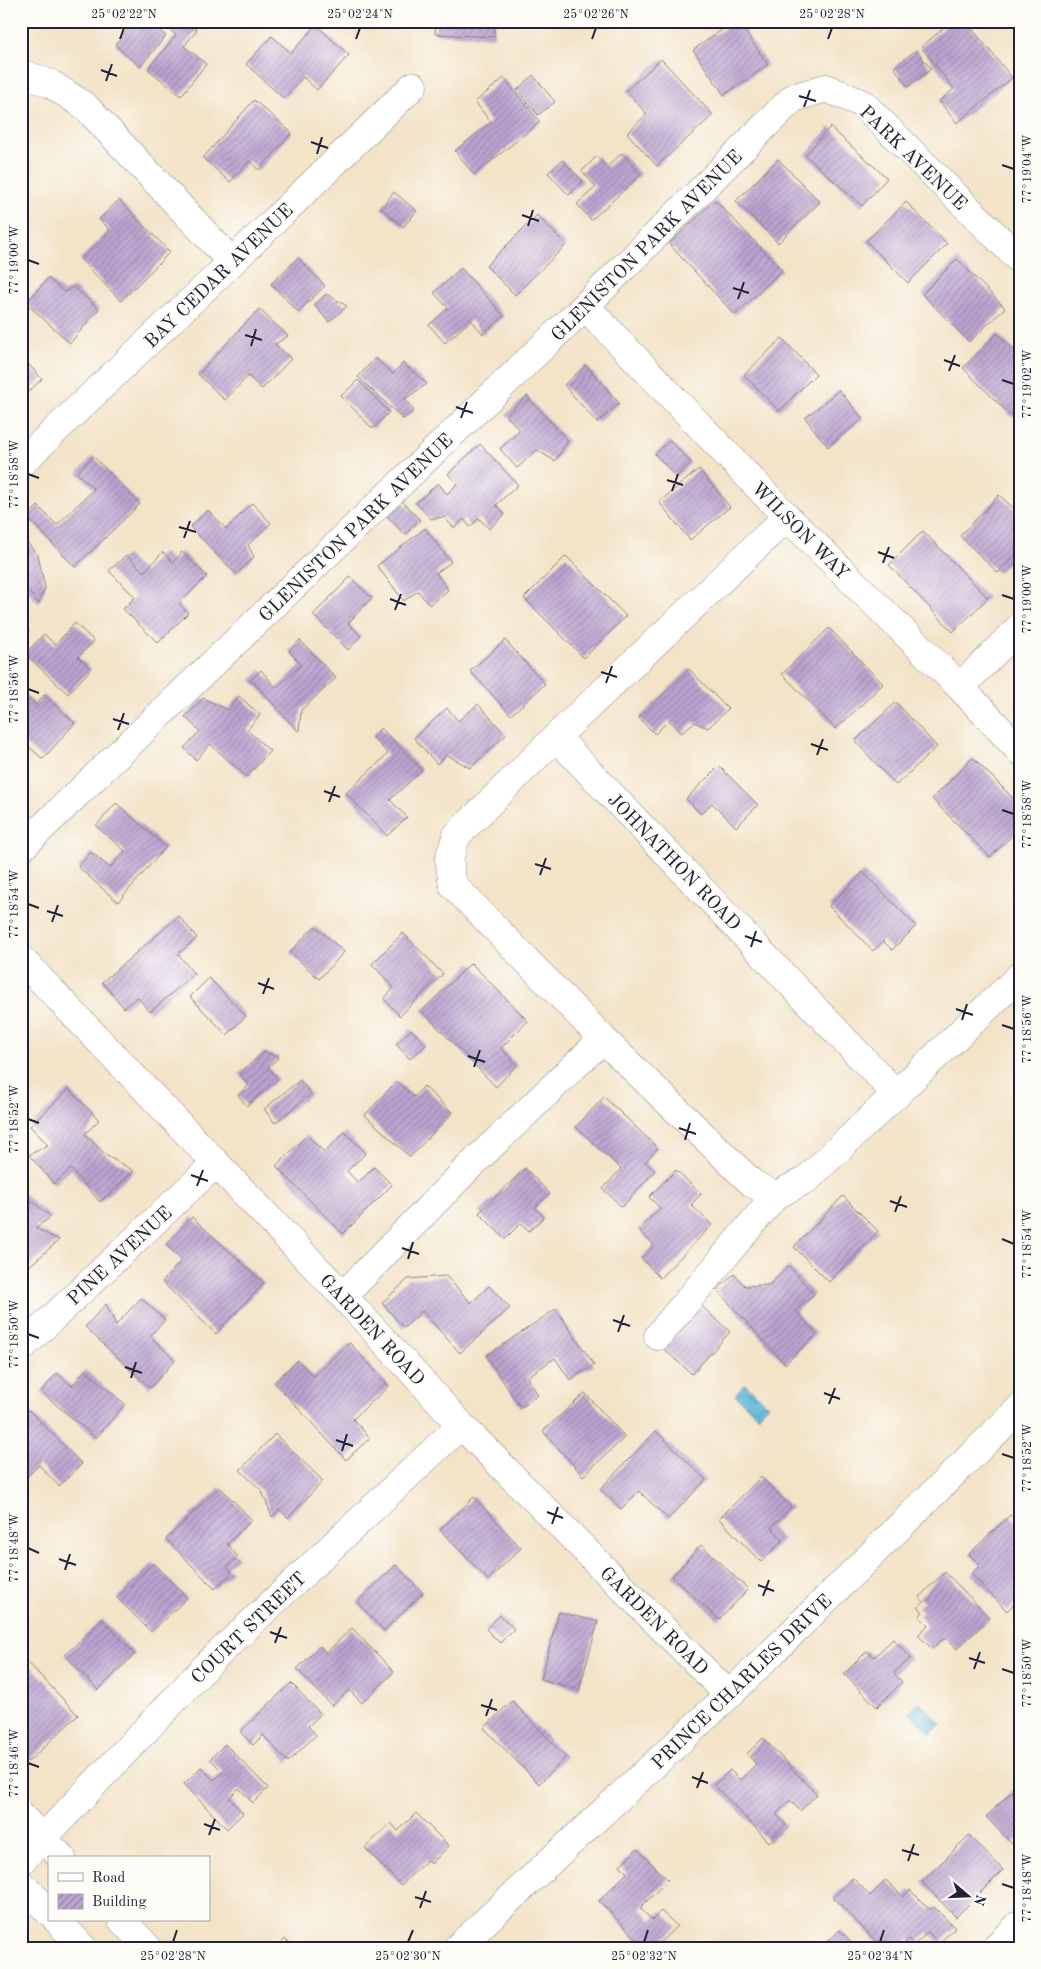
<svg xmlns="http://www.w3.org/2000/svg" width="1041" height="1969" font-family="'Old Standard TT',serif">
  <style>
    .water { fill: url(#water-waves); stroke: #3e6d8a }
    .building { fill: url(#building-hatch) }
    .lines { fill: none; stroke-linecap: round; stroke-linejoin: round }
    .minor-casing { stroke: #8a8281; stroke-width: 29 }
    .secondary-casing { stroke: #8a8281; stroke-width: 29 }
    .trunk-casing { stroke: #8a8281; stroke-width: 29 }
    .minor { stroke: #fff; stroke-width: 28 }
    .secondary { stroke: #fff; stroke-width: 28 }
    .trunk { stroke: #fff; stroke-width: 28 }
    .ticks { fill: none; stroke: #22223b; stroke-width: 2 }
    .labels { text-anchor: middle; stroke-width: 5; stroke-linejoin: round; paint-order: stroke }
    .street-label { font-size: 19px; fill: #22223b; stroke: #fdfcf7 }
    .neatline { fill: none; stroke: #22223b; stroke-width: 2 }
    .ticks-label { font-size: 12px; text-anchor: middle; fill: #22223b }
  </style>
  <defs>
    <pattern id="water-waves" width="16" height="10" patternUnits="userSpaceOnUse" patternTransform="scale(1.25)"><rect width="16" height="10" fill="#59b8d8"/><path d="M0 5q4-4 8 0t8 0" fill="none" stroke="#4995b0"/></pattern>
    <pattern id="building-hatch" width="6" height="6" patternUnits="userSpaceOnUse" patternTransform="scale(1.25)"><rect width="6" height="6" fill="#bba4d0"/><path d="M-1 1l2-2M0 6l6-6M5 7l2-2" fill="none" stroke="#9885aa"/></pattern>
  </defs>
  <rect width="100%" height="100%" fill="#fdfcf7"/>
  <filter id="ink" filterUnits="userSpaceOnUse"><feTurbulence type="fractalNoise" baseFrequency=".02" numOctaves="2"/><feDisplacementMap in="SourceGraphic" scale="10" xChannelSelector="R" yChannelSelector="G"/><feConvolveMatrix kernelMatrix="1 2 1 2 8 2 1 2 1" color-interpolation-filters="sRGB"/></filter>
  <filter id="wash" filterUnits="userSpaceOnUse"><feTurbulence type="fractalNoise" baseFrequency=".0096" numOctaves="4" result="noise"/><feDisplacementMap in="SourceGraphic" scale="20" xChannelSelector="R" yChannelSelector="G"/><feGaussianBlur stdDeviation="1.12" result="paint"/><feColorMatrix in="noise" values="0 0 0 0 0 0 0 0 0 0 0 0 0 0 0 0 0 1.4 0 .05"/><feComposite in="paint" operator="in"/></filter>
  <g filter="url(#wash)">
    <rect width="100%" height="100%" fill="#f3e3c7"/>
    <path class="water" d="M745,1384L768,1405L758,1416L735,1395Z
      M920,1702L941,1724L931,1734L909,1712Z"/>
    <g id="blocks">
      <path class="building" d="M135,21H148L166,36L140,67L115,45Z
        M159,21H186L197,30L184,46L206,64L181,96L148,69L176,35Z
        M390,21H415V25L390,23Z
        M436,21H495L494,37L435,34Z
        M735,21H738L768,65L724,95L693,50Z
        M952,21H966L1012,78L957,123L939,101L954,89L921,47Z
        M316,25L349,55L317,90L303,77L284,99L246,64L272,36L291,53Z
        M916,50L931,69L908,87L894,67Z
        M661,59L713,115L657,166L627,133L647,114L626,91Z
        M533,75L555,102L538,115L517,90Z
        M504,78L540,122L474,175L455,151L491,122L475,102Z
        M254,100L292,133L259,170L249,161L230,182L203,158Z
        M830,127L887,178L862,206L805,155Z
        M622,153L641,175L591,220L577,204L596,187L582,171L597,156L607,167Z
        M778,159L820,202L778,243L736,201Z
        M562,160L583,181L569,195L548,173Z
        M394,192L417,211L403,227L381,208Z
        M119,200L170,252L121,301L80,259L110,230L99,219Z
        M715,200L782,270L735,315L669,244Z
        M906,202L947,244L908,283L866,241Z
        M537,215L566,245L515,295L486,266Z
        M298,258L325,286L298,312L271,284Z
        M957,259L1005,308L969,342L922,294Z
        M461,268L504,316L483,334L471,320L445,343L429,325L448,308L434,293Z
        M48,278L64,292L74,287L99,309L70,343L26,303Z
        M326,294L347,306L329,322L314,305Z
        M259,309L288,336L275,344L291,359L262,389L248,376L225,400L198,374Z
        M997,333L1020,356V412L1013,418L963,368Z
        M782,338L816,374L779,411L744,375Z
        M21,356L42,379L21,399Z
        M375,358L393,374L403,363L427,384L405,399L414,411L403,419L358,377Z
        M586,365L619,403L597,423L564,385Z
        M358,380L389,412L373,429L341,396Z
        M839,390L863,419L828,447L805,418Z
        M527,396L568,441L555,461L537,450L517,468L500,449L520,430L506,415Z
        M670,440L691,463L676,477L655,454Z
        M480,444L518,485L496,505L505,514L489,529L479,518L470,527L464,519L454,528L444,517L431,519L416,503L438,483L447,494L457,484L448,474Z
        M93,456L140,504L75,567L27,517L38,506L57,525L94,489L77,473Z
        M699,469L730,507L690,540L659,502Z
        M999,495L1020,514V550L998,573L960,536Z
        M399,498L420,520L405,535L384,513Z
        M252,503L271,523L248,545L254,557L236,574L190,527L208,510L226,529Z
        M425,528L451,562L436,573L448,590L429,605L418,591L404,601L377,566Z
        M923,531L988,598L953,632L889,565Z
        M21,536L38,555L45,588L39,604L29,592L21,599Z
        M163,552L173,562L182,552L207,576L179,604L188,613L158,643L123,609L135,597L109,571L126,555L144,572Z
        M566,556L626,616L584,658L524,598Z
        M350,577L372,598L348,623L361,636L348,650L313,615Z
        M21,622L29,631L21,637Z
        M75,623L94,641L78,657L91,669L68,694L25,654L44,634L55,645Z
        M829,628L883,684L836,729L782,674Z
        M300,640L336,678L301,710L299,732L251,680L261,670L276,688L301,665L289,651Z
        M505,640L545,684L511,715L470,671Z
        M689,669L728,709L708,728L694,722L682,733L669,720L655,734L639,718Z
        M25,695L36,705L44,695L75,723L43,759L21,740V699Z
        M239,696L260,715L247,730L270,751L247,777L210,744L196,760L184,748L200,731L185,717L203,698L228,710Z
        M896,702L937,747L896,785L855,741Z
        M478,704L506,735L470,768L447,755L437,764L414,738L447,708L458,721Z
        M381,728L422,770L390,800L407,817L387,836L346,793L388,754L372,736Z
        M973,758L1020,805V828L990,857L932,799Z
        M719,766L758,805L736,827L712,803L701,814L686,799Z
        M116,803L166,847L118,902L78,867L91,852L110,868L125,851L96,826Z
        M863,872L916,926L892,950L883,941L873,951L829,906Z
        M179,916L197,938L178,954L194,974L150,1012L137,997L124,1008L102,982Z
        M315,926L344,952L319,979L290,952Z
        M403,933L443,974L400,1016L384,999L394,988L372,964Z
        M471,963L528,1021L501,1048L517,1065L496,1087L422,1011Z
        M209,978L246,1016L227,1035L190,997Z
        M411,1029L426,1045L410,1059L396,1044Z
        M264,1052L279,1057L268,1067L278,1079L247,1106L238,1095L249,1085L239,1074Z
        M300,1080L311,1094L275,1123L264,1109Z
        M397,1081L414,1097L424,1086L452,1113L410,1157L365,1115Z
        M69,1089L99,1120L85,1134L107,1156L134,1171L100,1202L71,1169L54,1184L29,1155L48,1145L30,1126Z
        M604,1097L658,1148L645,1162L655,1171L622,1207L603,1189L621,1169L576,1127Z
        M345,1132L366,1153L347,1171L358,1183L374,1167L392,1185L343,1234L276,1166L307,1135L324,1152Z
        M525,1168L550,1194L535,1208L544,1217L529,1231L521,1223L505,1239L479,1213Z
        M676,1170L701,1194L691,1205L712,1225L660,1278L641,1258L654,1245L638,1230L660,1208L649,1197Z
        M21,1192L51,1217L35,1228L59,1240L25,1270L21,1266Z
        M843,1196L878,1231L829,1282L794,1247Z
        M192,1217L264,1283L216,1334L162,1282L182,1260L166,1245Z
        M789,1266L814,1294L796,1311L817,1334L785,1364L717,1290L734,1274L745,1286L769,1285Z
        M446,1276L471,1303L489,1286L510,1308L460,1353L422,1311L404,1328L382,1303L408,1279Z
        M141,1298L165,1320L150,1336L175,1360L150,1388L85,1327L106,1304L116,1325Z
        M696,1301L730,1332L692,1374L658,1344Z
        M556,1309L594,1365L570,1380L555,1358L527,1377L538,1395L521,1408L486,1356Z
        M350,1343L389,1386L353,1419L370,1438L346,1460L274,1382L298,1360L313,1376Z
        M85,1370L125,1404L96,1438L41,1392L57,1373L72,1386Z
        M585,1393L625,1437L583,1476L543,1431Z
        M29,1410L82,1464L59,1486L39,1465L21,1483V1418Z
        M656,1431L706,1480L668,1519L639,1491L621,1509L600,1489Z
        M275,1434L323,1481L288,1518L279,1509L272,1517L262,1491L240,1470Z
        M761,1477L791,1507L771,1527L783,1540L761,1562L719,1519Z
        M220,1487L252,1520L227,1544L238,1557L227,1567L232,1572L215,1589L166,1539Z
        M474,1497L521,1548L488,1580L440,1530Z
        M1010,1515L1020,1525V1571L1015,1575L1020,1580V1598L1007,1611L971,1574L980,1565L969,1554Z
        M701,1545L748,1589L719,1620L672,1576Z
        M153,1563L187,1598L151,1632L117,1598Z
        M396,1565L423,1593L384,1631L357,1602Z
        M945,1572L990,1618L957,1649L945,1637L932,1649L918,1635L928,1625L919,1616L923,1612L918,1607L924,1602L919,1597Z
        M559,1612L598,1622L579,1690L541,1679Z
        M500,1615L514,1629L500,1643L486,1629Z
        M102,1619L135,1654L98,1690L65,1655Z
        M352,1628L394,1672L362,1703L349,1690L332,1706L297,1669L320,1646L326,1653Z
        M893,1639L911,1658L894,1673L902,1682L877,1707L844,1674L867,1651L874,1657Z
        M21,1655L78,1715L28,1762L21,1755Z
        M291,1683L321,1714L308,1726L316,1735L288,1762L263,1735L253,1745L240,1732Z
        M512,1701L566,1757L539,1784L484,1728Z
        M1020,1731V1741L1015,1736Z
        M763,1738L817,1795L800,1811L790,1800L776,1814L786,1825L769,1842L714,1785L730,1770L740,1780L756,1764L747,1754Z
        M225,1744L268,1788L253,1803L239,1788L229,1798L243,1813L227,1829L184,1784L201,1767L214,1780L223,1772L210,1759Z
        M1020,1783V1837L1012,1844L986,1817Z
        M416,1813L449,1846L431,1864L427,1860L401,1885L365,1848L391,1823L398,1831Z
        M969,1835L1003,1870L956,1917L922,1882Z
        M637,1849L668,1880L640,1908L652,1920L661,1911L677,1926L654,1948H645L599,1901L627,1873L620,1865Z
        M853,1878L870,1896L886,1880L903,1897L910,1890L930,1910L934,1907L955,1928L939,1943L928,1932L914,1945L909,1939L900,1948H882L833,1897Z
        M840,1930L857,1948H821Z
        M285,1939L294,1948H276Z"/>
    </g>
  </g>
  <g filter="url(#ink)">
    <use href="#blocks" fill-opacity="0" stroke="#8a8281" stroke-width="1"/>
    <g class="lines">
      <g class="minor-casing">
        <path id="minor" d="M21,73L51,84L85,106L232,262
          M585,306L787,517L960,687L1020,751
          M21,463L232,262L413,86
          M787,517L556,737L457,835L449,859L453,885L603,1039L752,1183L775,1196L807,1179L1020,976
          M960,687L1020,627
          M556,737L897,1095
          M21,848L585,306L793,98L826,88L863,104L1020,260
          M21,959L343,1296L461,1425L729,1695
          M343,1296L468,1168L603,1039
          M658,1336L775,1196
          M21,1348L216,1163
          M21,1861L214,1658L461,1425
          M995,1948L1020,1924"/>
      </g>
      <g class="secondary-casing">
        <path id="secondary" d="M21,1816L62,1858
          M21,1884L49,1912
          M57,1920L83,1948
          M122,1920L148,1948"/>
      </g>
      <g class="trunk-casing">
        <path id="trunk" d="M457,1948L729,1695L1020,1408"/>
      </g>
      <use href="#minor" class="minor"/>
      <use href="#secondary" class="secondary"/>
      <use href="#trunk" class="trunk"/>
    </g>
  </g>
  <path class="ticks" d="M120,39L124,28M356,39L360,28M592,39L596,28M828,39L832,28M101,70L117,76M106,81L112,64M799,96L816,101M804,107L810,90M311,142L328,148M317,154L322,137M1002,165L1014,169M522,215L539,221M528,226L533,210M28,260L39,264M733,288L749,293M738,299L744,282M245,335L262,340M251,346L256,329M944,360L960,366M949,371L955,355M1002,380L1014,384M456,407L473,413M461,418L467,402M28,474L39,478M667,480L683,485M672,491L678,474M179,527L196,532M184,538L190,521M878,552L894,558M883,563L889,547M1002,595L1014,599M390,599L406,605M395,610L401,594M601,672L617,677M606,683L612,666M28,689L39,693M113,719L129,724M118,730L124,713M811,744L828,750M817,755L823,739M324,791L340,797M329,802L335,786M1002,810L1014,814M535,864L551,869M540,875L546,858M28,904L39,908M47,911L63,916M52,922L58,905M745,936L762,942M751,947L756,931M258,983L274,989M263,994L269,978M956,1009L973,1015M962,1020L967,1004M1002,1025L1014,1029M468,1056L485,1062M474,1067L480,1050M28,1119L39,1123M679,1128L696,1134M685,1140L690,1123M191,1175L208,1181M197,1186L203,1170M890,1201L907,1207M895,1212L901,1196M1002,1239L1014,1244M402,1248L419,1254M408,1259L413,1242M613,1320L630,1326M618,1332L624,1315M28,1334L39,1338M125,1367L142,1373M131,1378L136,1362M824,1393L840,1399M829,1404L835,1388M336,1440L353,1446M342,1451L347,1434M1002,1454L1014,1458M547,1512L563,1518M552,1524L558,1507M28,1548L39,1553M59,1559L76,1565M65,1570L70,1554M758,1585L774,1591M763,1596L769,1580M270,1632L287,1638M275,1643L281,1627M969,1658L985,1663M974,1669L980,1652M1002,1669L1014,1673M481,1705L497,1710M486,1716L492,1699M28,1763L39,1767M692,1777L708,1783M697,1788L703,1772M204,1824L220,1830M209,1835L215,1819M902,1850L919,1855M908,1861L914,1844M1002,1884L1014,1888M415,1897L431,1902M420,1908L426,1891M173,1942L177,1930M408,1942L413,1930M644,1942L648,1930M880,1942L884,1930"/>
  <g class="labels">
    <g class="street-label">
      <text transform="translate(914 157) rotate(44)" y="7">PARK AVENUE</text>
      <text transform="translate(646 245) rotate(-45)" y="7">GLENISTON PARK AVENUE</text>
      <text transform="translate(218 275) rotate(-44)" y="7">BAY CEDAR AVENUE</text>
      <text transform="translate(355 527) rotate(-44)" y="7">GLENISTON PARK AVENUE</text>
      <text transform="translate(801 530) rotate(45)" y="7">WILSON WAY</text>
      <text transform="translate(675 861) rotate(46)" y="7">JOHNATHON ROAD</text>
      <text transform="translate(119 1255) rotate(-43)" y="7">PINE AVENUE</text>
      <text transform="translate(373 1329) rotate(47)" y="7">GARDEN ROAD</text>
      <text transform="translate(655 1620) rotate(45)" y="7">GARDEN ROAD</text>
      <text transform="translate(248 1627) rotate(-44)" y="7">COURT STREET</text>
      <text transform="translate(741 1681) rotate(-44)" y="7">PRINCE CHARLES DRIVE</text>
    </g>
  </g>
  <rect width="1041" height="1969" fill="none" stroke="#fdfcf7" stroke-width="55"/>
  <rect x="48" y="1856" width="162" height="65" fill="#fdfcf7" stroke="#a5a5ac"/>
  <rect x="58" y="1873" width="25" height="8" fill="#ffffff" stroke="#a5a5ac"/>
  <text x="92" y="1882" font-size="15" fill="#22223b">Road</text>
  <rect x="58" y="1894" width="25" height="15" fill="url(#building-hatch)" stroke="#a5a5ac"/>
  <text x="92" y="1906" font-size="15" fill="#22223b">Building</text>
  <g transform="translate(968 1896) rotate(109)" stroke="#fdfcf7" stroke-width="4" paint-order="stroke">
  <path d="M0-4L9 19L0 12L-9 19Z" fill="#22223b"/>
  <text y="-8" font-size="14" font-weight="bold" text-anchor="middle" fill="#22223b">N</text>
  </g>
  <rect x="28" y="28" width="986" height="1914" class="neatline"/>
  <g class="ticks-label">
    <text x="124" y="18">25°02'22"N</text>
    <text x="360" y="18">25°02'24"N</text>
    <text x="596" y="18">25°02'26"N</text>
    <text x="832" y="18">25°02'28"N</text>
    <text transform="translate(1027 169) rotate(-90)" y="4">77°19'04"W</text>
    <text transform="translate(14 260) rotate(-90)" y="4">77°19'00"W</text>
    <text transform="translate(1027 384) rotate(-90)" y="4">77°19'02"W</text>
    <text transform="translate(14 474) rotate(-90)" y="4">77°18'58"W</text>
    <text transform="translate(1027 599) rotate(-90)" y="4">77°19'00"W</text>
    <text transform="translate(14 689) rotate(-90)" y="4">77°18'56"W</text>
    <text transform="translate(1027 814) rotate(-90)" y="4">77°18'58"W</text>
    <text transform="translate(14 904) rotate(-90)" y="4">77°18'54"W</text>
    <text transform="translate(1027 1029) rotate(-90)" y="4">77°18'56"W</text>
    <text transform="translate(14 1119) rotate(-90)" y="4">77°18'52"W</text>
    <text transform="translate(1027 1244) rotate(-90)" y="4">77°18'54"W</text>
    <text transform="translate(14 1334) rotate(-90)" y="4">77°18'50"W</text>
    <text transform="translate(1027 1458) rotate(-90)" y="4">77°18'52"W</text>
    <text transform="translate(14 1548) rotate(-90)" y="4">77°18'48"W</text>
    <text transform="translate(1027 1673) rotate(-90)" y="4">77°18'50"W</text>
    <text transform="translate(14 1763) rotate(-90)" y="4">77°18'46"W</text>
    <text transform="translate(1027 1888) rotate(-90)" y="4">77°18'48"W</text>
    <text x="173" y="1960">25°02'28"N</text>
    <text x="408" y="1960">25°02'30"N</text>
    <text x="644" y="1960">25°02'32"N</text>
    <text x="880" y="1960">25°02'34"N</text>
  </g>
</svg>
